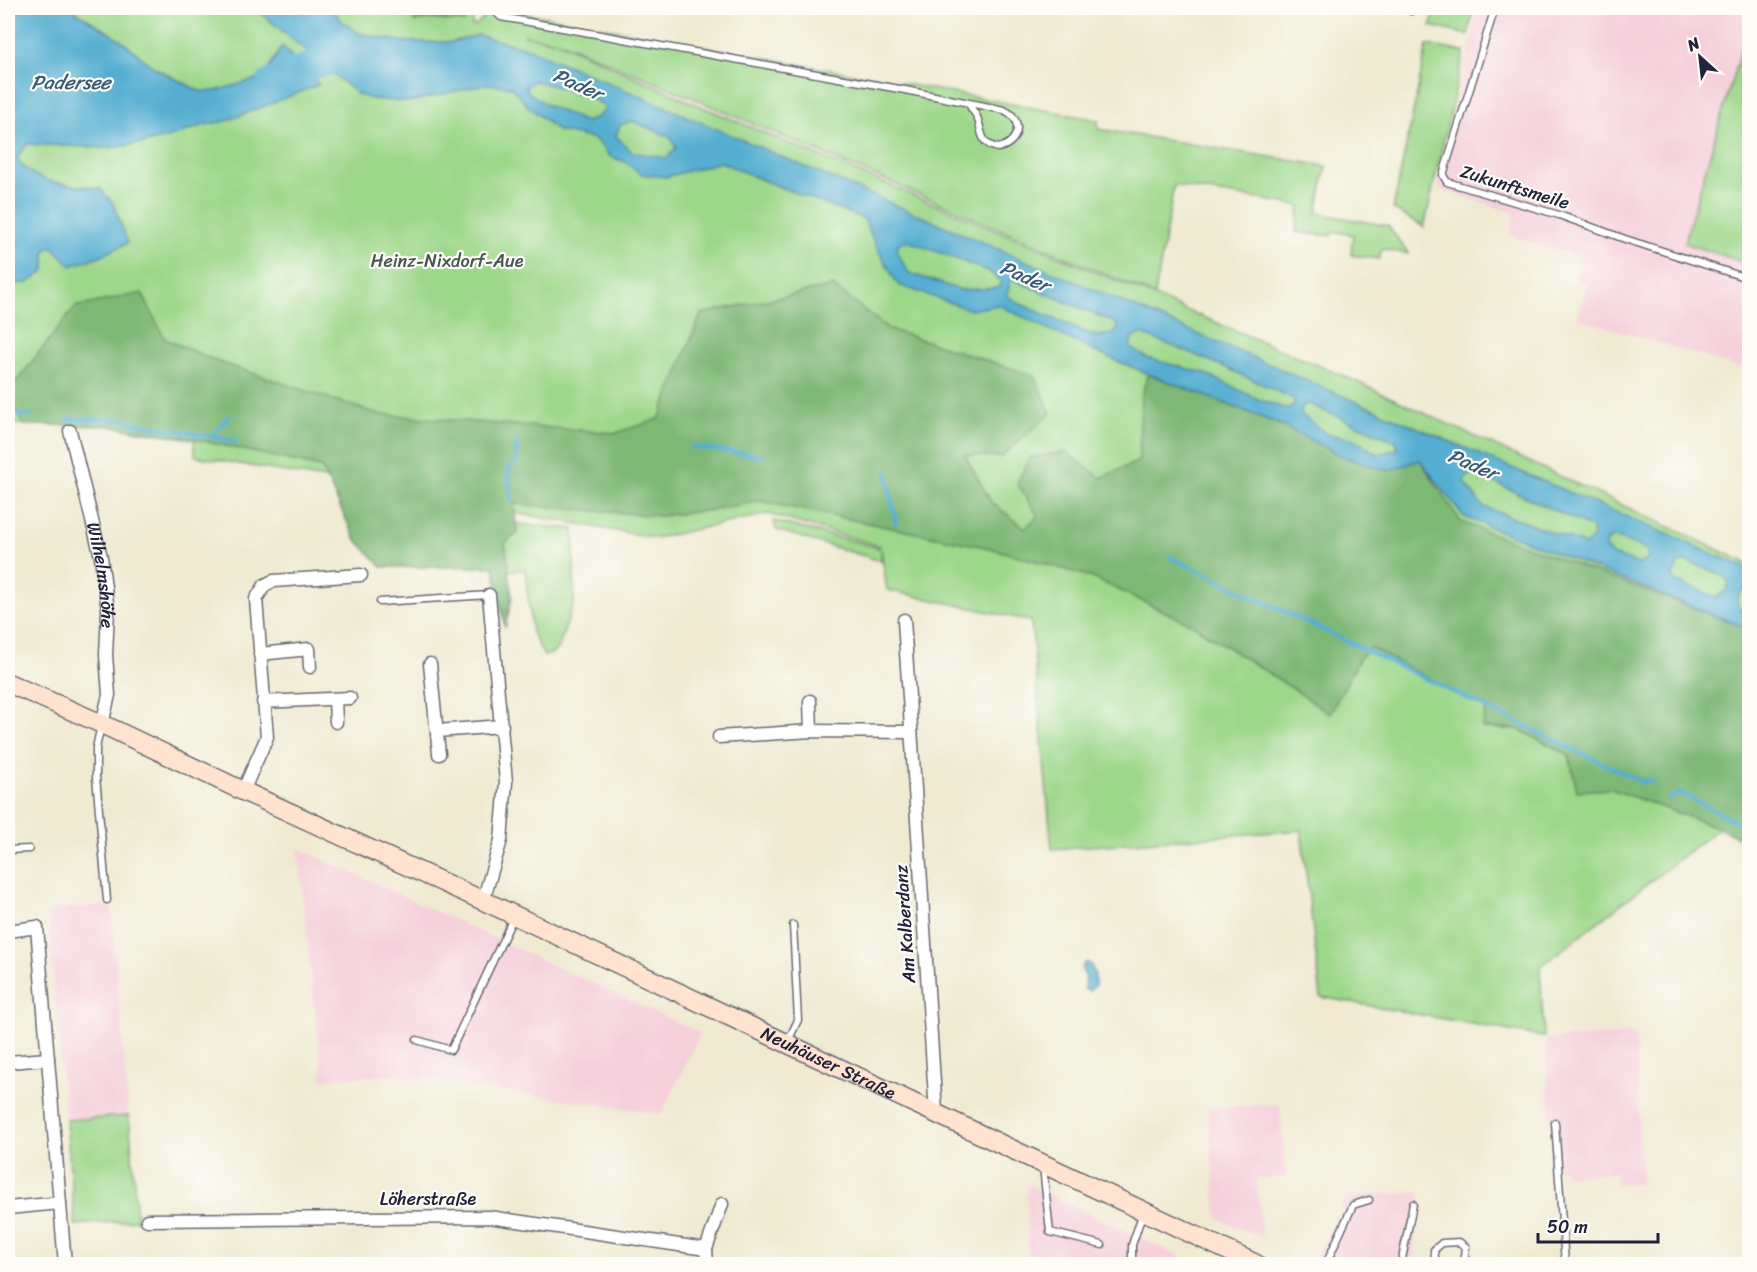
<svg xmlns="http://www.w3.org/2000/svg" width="1757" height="1272" font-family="Sriracha,sans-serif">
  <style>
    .built { fill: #f5cfda }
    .green { fill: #9dd78a; stroke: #607c62; stroke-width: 1.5 }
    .forest { fill: #7eb876; stroke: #506d58; stroke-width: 1.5 }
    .water { fill: #54aed1; stroke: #3b6886; stroke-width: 1.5; fill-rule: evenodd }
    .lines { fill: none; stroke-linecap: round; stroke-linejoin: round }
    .stream { stroke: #54aed1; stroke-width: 4.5 }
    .river { stroke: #54aed1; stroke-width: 28 }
    .lane-casing { stroke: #6a6870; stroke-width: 9 }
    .street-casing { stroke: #6a6870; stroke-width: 15 }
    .secondary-casing { stroke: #6a6870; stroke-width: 21 }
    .lane { stroke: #fff; stroke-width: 6 }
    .street { stroke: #fff; stroke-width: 12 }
    .secondary { stroke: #fee3d1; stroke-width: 18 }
    .labels { text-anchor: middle; stroke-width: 4.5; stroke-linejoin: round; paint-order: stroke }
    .street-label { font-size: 18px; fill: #22223b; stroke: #fdfcf7 }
    .park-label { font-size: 18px; fill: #475853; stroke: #fdfcf7 }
    .water-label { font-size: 20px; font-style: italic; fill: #365a77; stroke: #fdfcf7 }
  </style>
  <rect width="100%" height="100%" fill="#fdfcf7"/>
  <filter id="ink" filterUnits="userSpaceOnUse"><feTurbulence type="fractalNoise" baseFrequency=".0167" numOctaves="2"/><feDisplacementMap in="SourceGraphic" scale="12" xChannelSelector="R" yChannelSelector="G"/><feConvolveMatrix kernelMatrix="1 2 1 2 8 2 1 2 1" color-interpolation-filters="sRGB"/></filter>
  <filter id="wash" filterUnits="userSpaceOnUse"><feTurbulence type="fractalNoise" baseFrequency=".008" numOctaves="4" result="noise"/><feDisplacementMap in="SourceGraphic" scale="24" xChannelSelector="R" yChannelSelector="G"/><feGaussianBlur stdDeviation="1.35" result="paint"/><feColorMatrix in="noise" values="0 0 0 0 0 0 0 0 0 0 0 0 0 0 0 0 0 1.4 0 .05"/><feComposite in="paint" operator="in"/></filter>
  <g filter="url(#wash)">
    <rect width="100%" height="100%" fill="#efead1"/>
    <path class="built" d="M1478,8H1749V22L1684,242L1749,264V343L1741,368L1577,318L1587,283L1575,279L1581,257L1509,235L1515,213L1437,188Z
      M298,848L700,1033L662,1114L392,1075L322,1079Z
      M111,905L129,1116L65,1119L48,914L53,909Z
      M1636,1034L1641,1184H1616L1615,1173L1565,1176L1564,1169L1554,1170L1545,1039Z
      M1280,1104L1286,1177L1257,1179L1262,1238L1217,1218L1208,1108Z
      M1027,1184L1196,1264H1028Z
      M1421,1192L1413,1264H1319L1312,1261L1343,1210L1342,1202L1350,1196Z"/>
    <path class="green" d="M70,8H255L280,27L341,21L331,8H475L472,25L475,26L494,8H499L1098,120V129L1326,166L1317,213L1388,226L1409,254L1382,249L1379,259L1351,255L1353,235L1333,231L1332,236L1296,232L1300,206C1258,198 1216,193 1174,185L1155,295L561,42L524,35L558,42L693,103L1353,380L1749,564V842L1719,828L1540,967L1544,1037L1321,997L1301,830L1052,849L1031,621L887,590L881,550V561L776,530L774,521L880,548V546L768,514L656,538L195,456L194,439L108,426L8,424V283H28L45,270V250L53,246L100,188C75,186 30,184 17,158L27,144L109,148L145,143L170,137L199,91L153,67L121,40Z
      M1435,8H1474L1468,35L1431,26Z
      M1749,22V264L1684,243Z
      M1427,45L1464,52L1424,227L1393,209Z
      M516,524L574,529V603L559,646L553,653L544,656L532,633L525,569L509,571L505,543L517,534Z
      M129,1116L137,1220L75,1225L66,1120Z"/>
    <path class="forest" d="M414,8H464L465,22L430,19L414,22Z
      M833,286L889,329L1035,376L1051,413L1001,457L965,455L991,502L1025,528L1038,516L1017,483L1031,457L1066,452L1101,478L1139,461L1141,397L1148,374L1279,424L1342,456L1420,460L1461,522L1749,629V843L1719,828L1611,789L1577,791L1569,755L1518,729L1482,728L1486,708L1371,648L1360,658L1330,714L1292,688L1191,624L1091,577L990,548L760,501L712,510L660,516L514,504L517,533L505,543L512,597L505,628L494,567H382L355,538L321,467L194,439L108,426L23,425L8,395V392L75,307L142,293L165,339L219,362L377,414L616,433L659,419L701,314Z"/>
    <path class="water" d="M8,8H70L121,40L153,67L199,91H215L264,77L282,46L319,85L226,121L204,125L170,137L145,143L109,148L27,144L17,158C30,184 75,186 100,188L114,205L128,243L100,256L71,266L53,247L45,250V270L28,283H8Z
      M255,8H331L342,21L361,34L406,42H451L478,35L527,48L1749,569V589L1741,591L1737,600L1739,608L1749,614V629L1464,517L1420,460L1388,471L1342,456L1279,424L1148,374L1094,351L998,305L971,310L898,285L877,248L864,219L767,182L721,162L666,177L641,174L625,162L610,156L595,139L558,131L529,107L511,87L487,84L409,102L372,99L357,94ZM534,81C552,86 596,95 606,109L597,117L586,122L547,105L528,92L526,86ZM632,121L670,137L676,148L667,158L632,152L616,136L620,125ZM908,241L988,271L1001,281L998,288L961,290L909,273L897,252L898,244ZM1011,279L1116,323L1117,329L1113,334L1095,336L1016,302L1007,295ZM1142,334L1220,365L1294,399L1293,405L1287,409L1260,400L1204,373L1147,358L1130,347L1132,338ZM1306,403L1395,441L1398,449L1377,454L1354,439L1327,434L1301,414L1302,409ZM1472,472L1592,528L1593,538L1586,545L1482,506L1464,481ZM1617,538L1646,549L1648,559L1639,564L1612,555L1605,548L1609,539ZM1685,561L1720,574L1729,582L1726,591L1716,597L1675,581L1673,575L1678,564Z
      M1087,962L1091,965L1095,975V986L1089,991L1084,989L1086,978L1082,970L1083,965Z"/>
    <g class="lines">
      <path class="stream" d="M8,414L31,415
        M68,419L119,420L212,437L228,417
        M212,437L236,442
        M692,447L763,456
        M887,472L896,523
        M512,501L508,471L517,459L516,443
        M1170,557L1642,782L1653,780
        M1670,798L1680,793L1750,829"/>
      <path class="river" d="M270,83L304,68L354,56"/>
    </g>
  </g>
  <g filter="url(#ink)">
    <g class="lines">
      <g class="lane-casing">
        <path id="lane" d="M491,8L501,17L905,90L1004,110C1025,119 1019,144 998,148C979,144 983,132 977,117C975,113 971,109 969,104
          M1495,8L1443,175L1447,182L1559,215L1625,239L1750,279
          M1411,11L1412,8
          M380,602L489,595
          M101,725L96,748V777L107,900
          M8,850L29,849
          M417,1040L451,1050L514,916
          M788,1041L798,1020L793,925
          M1555,1123L1565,1264
          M1043,1167L1050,1232L1102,1245
          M1132,1264V1245L1143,1212
          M1326,1264L1353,1205L1369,1200
          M1401,1264L1413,1204
          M1436,1264L1434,1250L1442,1243L1459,1242L1466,1247L1464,1264"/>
      </g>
      <g class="street-casing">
        <g id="street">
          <path id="s1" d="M70,431L101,557L108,610L106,655L109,695L102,724"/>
          <path d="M904,620L936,1113"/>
          <path d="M260,654L309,649L310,667"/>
          <path d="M430,664L439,754"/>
          <path d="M335,699L336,722"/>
          <path d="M810,701L811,731"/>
          <path d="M263,702L350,698"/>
          <path d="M437,731L502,726"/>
          <path d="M719,737L811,731L910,732"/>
          <path d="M243,791L267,737L256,599L265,585L273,581L361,575"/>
          <path d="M483,901L501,840L506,782L489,595"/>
          <path d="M8,931L37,927L65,1264"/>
          <path d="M8,1062L48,1059"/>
          <path d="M8,1208L60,1203"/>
          <path d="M147,1220L489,1217L706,1249"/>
          <path d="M707,1264L706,1249L722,1204"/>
        </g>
      </g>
      <g class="secondary-casing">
        <g id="secondary">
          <path id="s2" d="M8,683L102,724L243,791L499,908L1256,1264"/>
        </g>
      </g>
      <use href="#lane" class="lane"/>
      <use href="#street" class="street"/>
      <use href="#secondary" class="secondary"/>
    </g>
  </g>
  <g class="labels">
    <g class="street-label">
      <text transform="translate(1515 187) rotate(17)" y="6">Zukunftsmeile</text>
      <text dy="6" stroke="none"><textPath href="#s1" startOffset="148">Wilhelmshöhe</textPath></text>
      <text transform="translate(905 924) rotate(-94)" y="6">Am Kalberdanz</text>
      <text dy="6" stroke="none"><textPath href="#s2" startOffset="904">Neuhäuser Straße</textPath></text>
      <text x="428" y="1205">Löherstraße</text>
    </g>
    <g class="park-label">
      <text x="447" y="267">Heinz-Nixdorf-Aue</text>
    </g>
    <g class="water-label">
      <text x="71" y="89">Padersee</text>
      <text transform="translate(578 84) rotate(24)" y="7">Pader</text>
      <text transform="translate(1025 276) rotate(23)" y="7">Pader</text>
      <text transform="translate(1473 464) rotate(23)" y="7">Pader</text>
    </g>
  </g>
  <rect width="1757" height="1272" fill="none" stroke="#fdfcf7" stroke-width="30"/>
  <g transform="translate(1700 57) rotate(333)" stroke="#fdfcf7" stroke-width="4.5" paint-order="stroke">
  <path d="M0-4.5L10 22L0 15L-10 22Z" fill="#22223b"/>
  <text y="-9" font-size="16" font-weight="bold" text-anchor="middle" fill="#22223b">N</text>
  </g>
  <path d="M1538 1233v9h120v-9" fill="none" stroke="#22223b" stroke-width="3"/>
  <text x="1547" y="1233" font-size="18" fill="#22223b" stroke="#fdfcf7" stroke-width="4.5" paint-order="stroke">50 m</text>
</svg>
